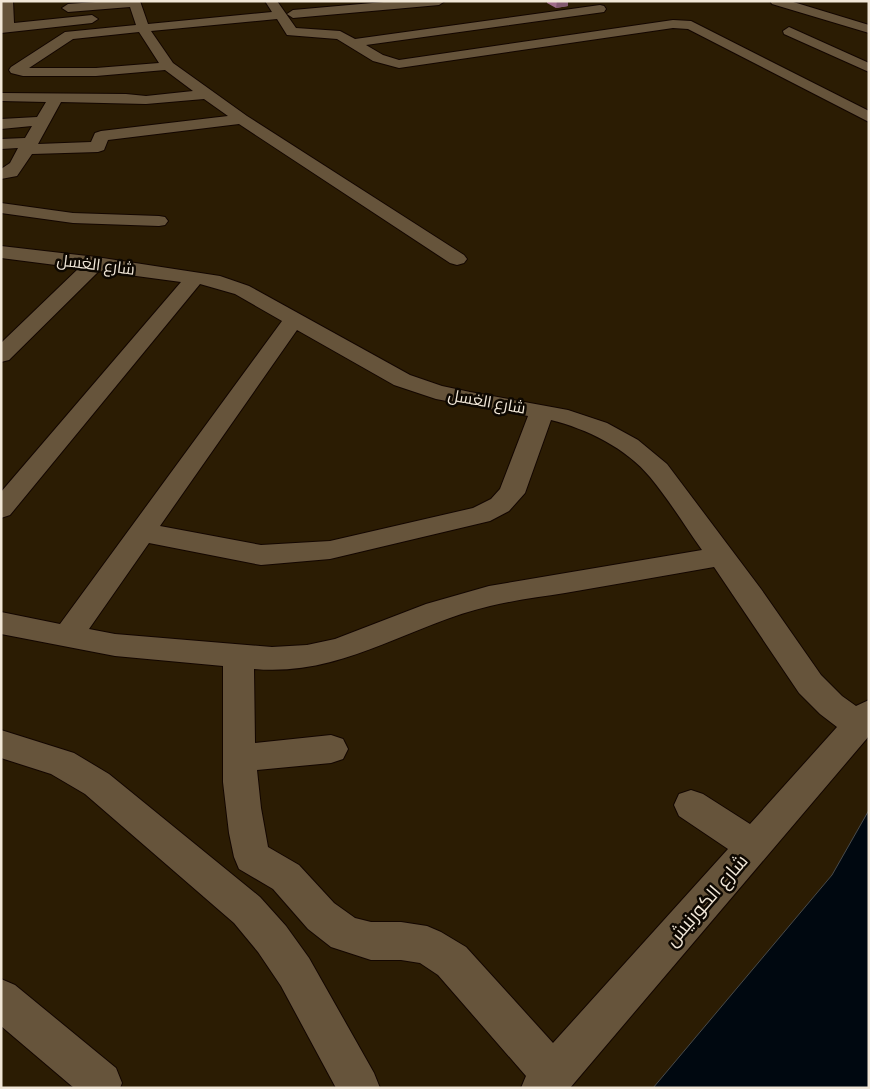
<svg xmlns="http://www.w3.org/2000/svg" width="870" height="1089" font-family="Ubuntu,Cairo,sans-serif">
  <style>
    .water { fill: #000810; stroke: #484b4c }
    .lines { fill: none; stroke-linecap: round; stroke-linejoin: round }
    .minor-casing { stroke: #130600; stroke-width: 2 }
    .minor { fill: #66543b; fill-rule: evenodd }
    .wall { fill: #a06d89 }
    .shaded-wall { fill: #82596f }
    .labels { text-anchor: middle; stroke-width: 5; stroke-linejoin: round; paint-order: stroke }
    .street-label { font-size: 16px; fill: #f1e7d8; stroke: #0e0801 }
    .near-street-label { font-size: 19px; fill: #f1e7d8; stroke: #0e0801 }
  </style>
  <rect width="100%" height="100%" fill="#2b1c03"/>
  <path class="water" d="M869,810V1088H653L832,875Z"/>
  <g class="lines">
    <g class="minor-casing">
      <path id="minor" d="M1,1H13L14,23L92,15L98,19L92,23L1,33Z
        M109,1H140L148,24L272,12L265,1H277L296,28L340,31L355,39L600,5L604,6L606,9L604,12L366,45L383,55L399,60L673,20L691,21L869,111V122L688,29L673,28L399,68L373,61L337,39L287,35L277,19L151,31L173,63L247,116L464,255L467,259L464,263L457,265L450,263L239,124L108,140L104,150L98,152L32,154L17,176L1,179V169L10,163L18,148L1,149V139L25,138L32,126L1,129V119L37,117L46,102L1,101V93L126,94L146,96L193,91L165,70L96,76H23L11,73L9,70L11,67L65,32L136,25L130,7L68,12L62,8L68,4ZM139,32L159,63L96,68H29L73,39ZM204,99L228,116L101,131L95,133L91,142L38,144L61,102L146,104Z
        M395,1H445L439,5L293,18L287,14L293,10Z
        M770,1H790L869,25V33L772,4Z
        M789,27L869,63V72L784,34L783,31Z
        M1,203L73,213L159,216L165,217L168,221L165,225L159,226L73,223L1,213Z
        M1,246L96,257L220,276L249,286L410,375L442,386L470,392L568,410L607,423L638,440L667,464L761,589L821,675L842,696L856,706L869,700V736L570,1088H521L526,1076L438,975L420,963L401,960H371L331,947L308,929L273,889L239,869L234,857L229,833L223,782V666L115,656L1,634V612L60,624L282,321L235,294L200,284L10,515L1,518V492L181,282L99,271L9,360L1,362V343L79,268L1,258ZM297,330L394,385L436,399L528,416L500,489L491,499L473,508L330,541L261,545L160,526ZM551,420C587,429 626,448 650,477C669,500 685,526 702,550L489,586L426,604L335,639L307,645L272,647L115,634L89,629L149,543L261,565L330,559L490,521L509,511L525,493ZM714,567L799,693L820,714L837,727L750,824L703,794L691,790L679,794L674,805L679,816L728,849L553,1043L466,947L441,932L427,926L401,922H371L355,918L334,903L299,865L268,847L261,808L257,770L331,763L343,759L348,749L343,739L331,735L255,743L254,669C343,677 408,625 490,606C515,600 540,597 565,593C615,584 665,576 714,567Z
        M1,730L74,753L109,774L260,897L286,926L309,958L374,1073L380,1088H336L281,986L258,952L234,923L85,794L51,774L1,758Z
        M1,979L15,985L116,1068L122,1083L120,1088H74L1,1026Z"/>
    </g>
    <use href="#minor" class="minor"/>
  </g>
  <path class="wall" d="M547,1H568V6L556,8L547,3Z"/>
  <path class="shaded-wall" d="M557,1H568V6L556,8Z"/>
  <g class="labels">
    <g class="street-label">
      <text transform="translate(96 264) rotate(7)" y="6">شارع الغسل</text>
      <text transform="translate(487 401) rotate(10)" y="6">شارع الغسل</text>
    </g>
    <g class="near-street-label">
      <text transform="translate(706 900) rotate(-49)" y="7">شارع الكورنيش</text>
    </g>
  </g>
  <rect width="870" height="1089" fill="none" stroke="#f1e7d8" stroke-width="5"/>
</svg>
